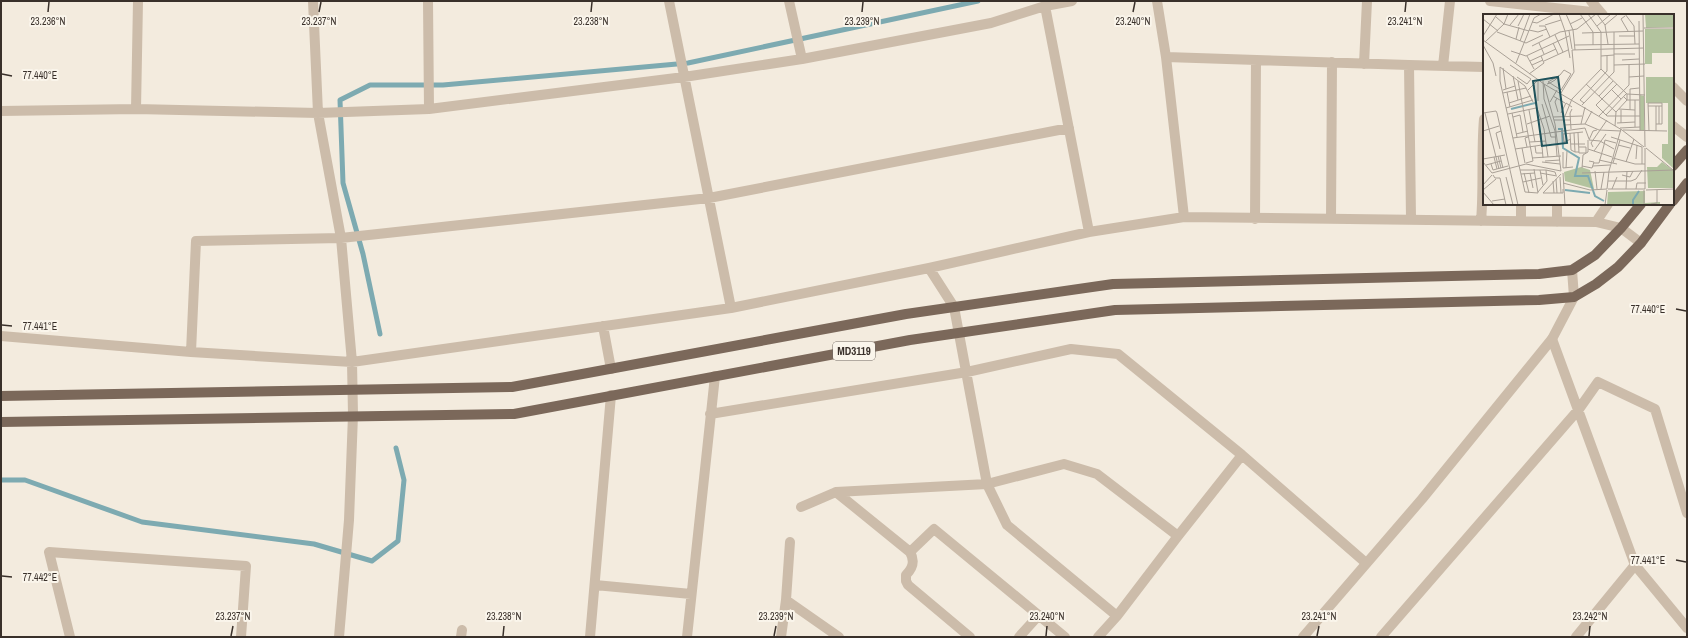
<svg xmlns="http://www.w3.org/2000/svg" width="1688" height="638" font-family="'Archivo Narrow',sans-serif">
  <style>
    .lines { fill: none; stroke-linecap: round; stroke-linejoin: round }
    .stream { stroke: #7daab1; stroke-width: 5 }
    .minor { stroke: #ccbcaa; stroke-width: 10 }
    .tertiary { stroke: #ccbcaa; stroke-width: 10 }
    .primary { stroke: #7b685a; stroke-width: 10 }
    .ticks { fill: none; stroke: #39302a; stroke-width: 1.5 }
    .labels { text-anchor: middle; stroke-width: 4; stroke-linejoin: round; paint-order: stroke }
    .shield { fill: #faf5eb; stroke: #736b64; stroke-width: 1 }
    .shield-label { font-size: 11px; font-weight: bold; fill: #39302a }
    .inset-river { fill: none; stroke: #7daab1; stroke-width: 2 }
    .inset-road { fill: none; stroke: #a9a096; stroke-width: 1 }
    .view { fill: #1e525b; fill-opacity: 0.15; stroke: #1e525b; stroke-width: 2 }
    .inset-edge { fill: none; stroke: #39302a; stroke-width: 2 }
    .ticks-label { font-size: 10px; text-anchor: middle; fill: #39302a; stroke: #faf5eb; stroke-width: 4; stroke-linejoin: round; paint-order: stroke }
  </style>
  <rect width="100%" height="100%" fill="#f3ebde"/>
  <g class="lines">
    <path class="stream" d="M380,334L363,254L343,183L340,100L370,85H443L688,63L978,1
      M1,480H25L142,522L314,544L372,561L398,541L404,480L396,448"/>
    <path class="minor" d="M313,1L318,113L341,238L352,362L353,415L349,520L339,637
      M428,1L429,109
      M669,1L731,308
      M789,1L802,59
      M1157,1L1166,57L1184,217
      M1490,1L1601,13
      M1591,1L1603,15
      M1045,6L1089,232
      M1166,57L1409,65L1484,67
      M1364,64L1367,1
      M1409,65L1411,219
      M1443,66L1450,1
      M1673,87L1687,101
      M136,109L138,1
      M1,111L136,109L318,113L429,109L684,77L802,59L991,23L1045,6L1072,1
      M1673,126L1687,137
      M1255,219L1256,60
      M1331,219L1332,62
      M1481,221C1484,187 1481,153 1484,119
      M1521,221V204
      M1557,222V204
      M1596,222L1608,204
      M929,268L954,307L987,484L1007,525L1117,616
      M603,326L611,369
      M1,336L191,352L352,362L731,308L929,268L1089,232L1184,217L1596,222L1621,228L1641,243
      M1552,339L1635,565L1687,628
      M191,352L196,241L341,238L709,198L1069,128
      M710,414L967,372L1071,349L1118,354L1242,455L1366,563
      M836,492L910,552C915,561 913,568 906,575V581L908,585L970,637
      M801,507L836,492L987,484L1064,464L1097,474L1178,536
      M910,552L934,529L1065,637
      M595,585L691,594
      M786,600L839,637
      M70,637L49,552L246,566L241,637
      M461,637L462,630
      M590,637L611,395
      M687,637L715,376
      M781,637L786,600L790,542
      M1019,637L1039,615
      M1098,637L1117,616L1178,536L1242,455
      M1381,637L1579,409L1598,382L1655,409L1687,513
      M1576,637L1635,565"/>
    <path class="tertiary" d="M1303,637L1422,499L1552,339L1574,297L1572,270"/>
    <path class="primary" d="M1673,166L1687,150
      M1673,201L1687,183
      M1,396L512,387L906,314L1113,284L1539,274L1572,270L1595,255L1621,228L1641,204
      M1,422L514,414L910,340L1115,310L1539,300L1574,297L1596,284L1618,267L1641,243L1670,204"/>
  </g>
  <path class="ticks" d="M48,12L49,2M319,12L321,2M591,12L592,2M862,12L863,2M1133,12L1135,2M1405,12L1406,2M2,74L12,76M1676,309L1686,311M2,325L12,326M1676,560L1686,562M2,576L12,577M231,636L233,626M503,636L504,626M774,636L776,626M1046,636L1047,626M1317,636L1319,626M1589,636L1590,626"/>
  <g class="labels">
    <rect class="shield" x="833" y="342" width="42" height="18" rx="3"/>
    <g class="shield-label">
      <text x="854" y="355">MD3119</text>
    </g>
  </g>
  <g transform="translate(1483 14)">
    <rect width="191" height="191" fill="#f3ebde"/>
    <path d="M162,0H191V13L163,14ZM162,15H191V39H169V50H162ZM163,63H191V155L179,144V130H185V89H163ZM157,81L161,82V116H157ZM179,148L191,157V174H165L164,153H174ZM98,153L107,156L111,175L82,167L81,158ZM162,177V189L177,188V191H124L125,178Z" fill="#b3c39e"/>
    <path class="inset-river" d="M28,95L52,89M75,115H79L80,134L96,144L92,162H105L112,182L121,187M82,176L107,179M150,191V186L156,177"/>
    <path class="inset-road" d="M76,0L82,17L87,44M83,0L90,16L92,36M97,0L110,18V31M105,0L118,18V55L144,80L162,81M114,0L122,11L125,30M142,0L151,12L152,30M160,0L162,133M142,2L138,5L145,17M13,3L21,10L46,17M0,5L15,17M156,7L157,117M49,8L54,9L71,0M87,10L99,4M27,11L36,0M62,11L78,6M122,11L135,0M35,12L41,0M56,12H62L67,23M114,12L128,0M161,14H191M46,16L55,18L64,15M86,17L89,35M14,18L43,29L60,21M99,19L160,17M72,21L80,38M0,22L14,0M136,22H152M33,25L36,13M0,26L61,70L72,110L78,157L43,150L9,159M37,27L47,0M2,28L21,10L25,0M56,29L61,40M70,29L75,40M0,31L10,49L13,62M92,31L156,30M49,32L77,18L94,15L113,0M28,37L43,42L86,22M131,40H152M44,42L51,55M118,42L131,41M139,46L156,45M47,47L73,35M61,47L85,36M33,49L51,4L58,0M27,51L48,65L44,70L34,63M49,51L60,46M131,51L162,50M20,54L23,75M46,60L61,49L58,42M30,62L35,86M146,63L161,62M35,67L50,147L43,149M60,67L61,85L72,117L74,142M61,70L139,116L161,133M64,70L67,69L72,66L77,61L81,56L88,60L78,76L67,69L65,68L77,61M103,70L133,98L132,112M134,70L113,91L124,102H157M51,71L52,84M128,75L138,85M20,76L32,72M45,76L54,67M24,78L27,93M20,79L43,74M78,79L91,58L89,36L161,34M70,82L82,89M116,82L130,67M141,83L144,86H156M74,84L72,88L75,98M89,85L118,55M152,86V113M55,87V66M50,88L42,72L17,53V67L42,178L55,179L51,155M52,88L61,115L65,143M67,88L74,76M26,89L48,82M101,89L97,86L124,57V42M59,90L68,123H72M99,91L131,58V18M165,92H179M173,92V117M176,92V110M23,94L50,86M136,95L152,96M46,96L52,128M138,96V109M147,96V75L156,74M133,98L144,86V80M0,99L13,97L14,99L35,191M2,99L16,155M29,99L34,123M78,99L83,89L89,93M25,100L53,94M123,101L143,80M82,102L89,85M116,102L146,71V51M30,103L37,101L40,118M70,103L99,102M71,106H87M134,109L152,108M44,110L67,102M98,110L102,93M102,110L109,97M81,111L102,110L116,116L138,117M137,114L157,113M88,115L87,99L89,95M114,116L110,117L106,126L117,127L131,135M140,116L184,117M0,117L16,112M166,117L165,89H179V110H173M87,119L88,136L92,138M91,119L92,138H96M95,119L96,139H103V133H96M33,120L45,117M58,120L60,144M128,123L159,133M30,124L102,114L106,125M88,125L81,128L80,120L100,118M47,128L63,127M88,130H102M121,131L122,126L133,129M135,131L147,134M52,132L53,139H60M44,133L42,124L45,123M110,133L108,129L124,106M159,133V150M39,134L42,149M162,134V175M163,134L190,156M17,135L13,119L18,117M32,135L59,131M105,135L111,137L123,120M111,137L129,143M80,138V154L90,153M100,141L105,138V126M15,142L18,154M17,142L20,154M11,143L14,155M49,144L78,142M130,144L152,150H162M0,145L22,141M153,145L154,131M116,146L134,150M62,147L77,146M0,148L9,159M59,148L77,150M143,148L151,125M111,149H116L121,131M130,149L137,126M8,150L10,156L25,152M3,151L18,147M99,152L109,154L111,148L106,147M110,152L127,151M83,154L84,137M99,154L100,141M37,156H63L72,158L73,161M57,156L60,171M112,157L114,175M41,159L46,179M47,159L50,174M57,159L74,162M80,159L82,191M99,159L191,156M38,160L52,159M78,160L60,179H80V175M10,161L12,164H17L23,191M139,161L147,163L150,157M23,163L30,191M77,163L78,179M73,165L74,179M70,167L71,179M125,167H148L153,165L159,156M40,168L58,164M80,169L107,176L124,175M0,171L9,161M118,175L121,158M124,175L126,157L138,115M125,175H162M129,175L134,163M143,175L144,157M153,175L154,169H163M0,176L13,165M161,176V191M163,176L191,175M0,178L11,191M55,178L64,167L63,156M9,187L22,185M168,190L174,189V176M122,191L124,176"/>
    <path class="view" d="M75,63L84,129L59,132L50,67Z"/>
    <rect width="191" height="191" class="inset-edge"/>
  </g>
  <g class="ticks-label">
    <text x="48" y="25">23.236°N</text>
    <text x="319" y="25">23.237°N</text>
    <text x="591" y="25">23.238°N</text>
    <text x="862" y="25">23.239°N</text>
    <text x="1133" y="25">23.240°N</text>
    <text x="1405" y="25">23.241°N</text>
    <text x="40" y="79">77.440°E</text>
    <text x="1648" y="313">77.440°E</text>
    <text x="40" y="330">77.441°E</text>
    <text x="1648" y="564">77.441°E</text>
    <text x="40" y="581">77.442°E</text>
    <text x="233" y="620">23.237°N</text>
    <text x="504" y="620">23.238°N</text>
    <text x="776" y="620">23.239°N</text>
    <text x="1047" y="620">23.240°N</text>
    <text x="1319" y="620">23.241°N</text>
    <text x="1590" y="620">23.242°N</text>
  </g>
  <rect width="1688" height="638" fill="none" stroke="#39302a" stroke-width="4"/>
</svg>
